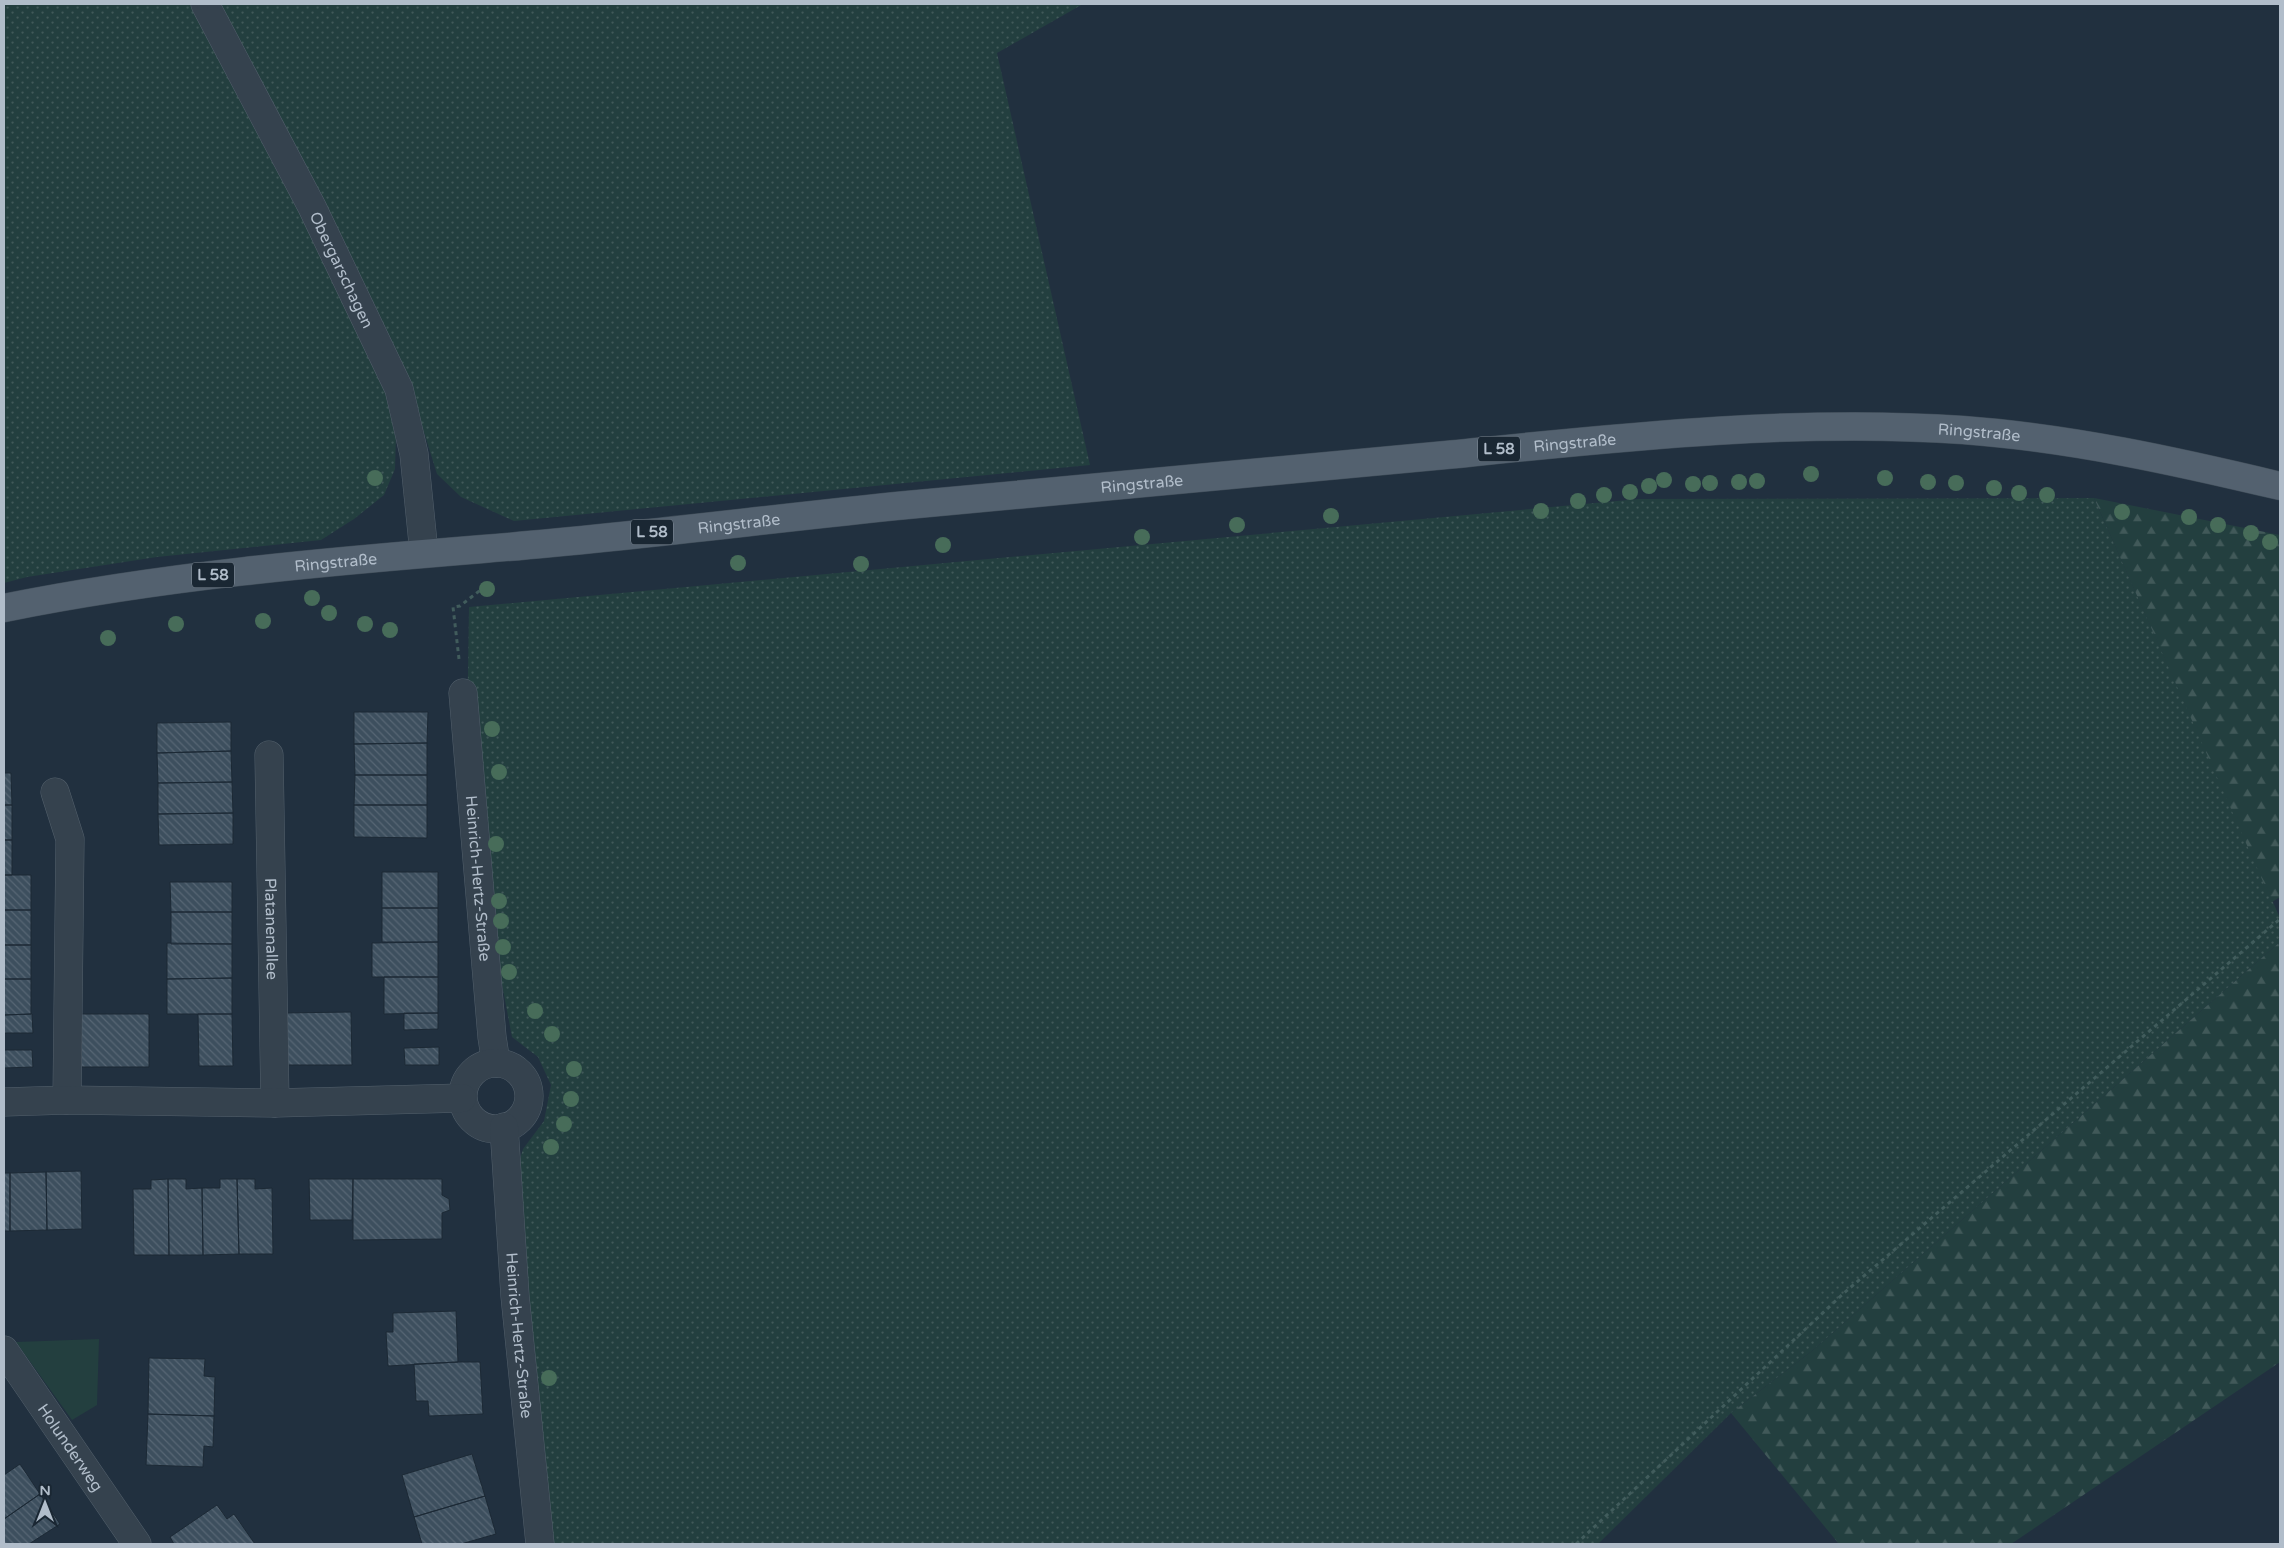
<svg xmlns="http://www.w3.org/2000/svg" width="2284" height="1548" font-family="'Varela Round',sans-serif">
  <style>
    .grass { fill: url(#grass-dots) }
    .forest { fill: url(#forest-firs) }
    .green { fill: #233f3f }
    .building { fill: url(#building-back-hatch); stroke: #1c2935 }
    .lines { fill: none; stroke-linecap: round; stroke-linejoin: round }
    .minor-casing { stroke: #53606c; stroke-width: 29 }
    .major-casing { stroke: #3e4b57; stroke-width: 29 }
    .path { stroke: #415c5c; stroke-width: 3; stroke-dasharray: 4 4; stroke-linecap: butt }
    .minor { stroke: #35424e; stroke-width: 28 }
    .major { stroke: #53616f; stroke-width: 28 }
    .tree { fill: #476c59 }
    .labels { text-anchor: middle; stroke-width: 5; stroke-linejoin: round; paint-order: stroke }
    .shield { fill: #1a2733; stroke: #84909d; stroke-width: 1 }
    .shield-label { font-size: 15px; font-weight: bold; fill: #b1bdca }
    .street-label { font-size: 16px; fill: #b1bdca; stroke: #1a2733 }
  </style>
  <defs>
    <pattern id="grass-dots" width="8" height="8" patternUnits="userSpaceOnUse" patternTransform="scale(1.25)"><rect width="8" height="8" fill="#233f3f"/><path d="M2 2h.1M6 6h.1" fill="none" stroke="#415959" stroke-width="1.8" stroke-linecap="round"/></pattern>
    <pattern id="forest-firs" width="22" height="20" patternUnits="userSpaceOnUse" patternTransform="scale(1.25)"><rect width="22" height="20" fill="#233f3f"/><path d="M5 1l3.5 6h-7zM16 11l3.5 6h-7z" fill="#415959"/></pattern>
    <pattern id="building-back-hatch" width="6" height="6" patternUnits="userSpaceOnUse" patternTransform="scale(1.25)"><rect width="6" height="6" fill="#3d4f5e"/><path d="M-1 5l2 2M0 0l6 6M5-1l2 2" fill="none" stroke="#576674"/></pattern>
  </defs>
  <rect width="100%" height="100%" fill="#21303f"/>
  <path class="grass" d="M4,4H196L306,218L385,391L396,435L395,469L384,495L354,519L321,540L157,557L27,577L4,583Z
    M219,4H1083L997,53L1090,465L514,521L461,497L437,474L410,387Z
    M2094,498L2280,918V942L1812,1351L1731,1413L1598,1544H549L517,1169L523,1149L544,1121L551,1085L538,1057L512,1037L492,932L467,739L469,607L1639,499Z"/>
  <path class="forest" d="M2094,498L2280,535V897L2272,902Z
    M2280,942V1362L2011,1544H1839L1731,1413L1812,1351Z"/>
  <path class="green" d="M99,1339L97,1405L72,1420L16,1342Z"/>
  <path class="building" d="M354,712H428L427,743L354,744Z
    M231,722V751L157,753V723Z
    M427,743V775H355L354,744Z
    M231,751L232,782L158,783L157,753Z
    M4,773H11L12,805H4Z
    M355,775H427V805H354Z
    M232,782L233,813L158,814V783Z
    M4,805H12V840H4Z
    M354,805H427V838L354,837Z
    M233,813V844L159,845L158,814Z
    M4,840H12V875H4Z
    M382,872H438V908H382Z
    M4,875H31V910H4Z
    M170,882H232V912H171Z
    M382,908H438V942H382Z
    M4,910H31V945H4Z
    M171,912H232V944H171Z
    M438,942V977H372V943Z
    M167,943L232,944V978L167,979Z
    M4,945H31V979H4Z
    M384,977H438V1013L384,1014Z
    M232,978V1014H167V979Z
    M4,979H31V1014L4,1015Z
    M351,1012L352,1065H283L282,1013Z
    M404,1013H438V1029L404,1030Z
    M32,1014L33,1033H4V1015Z
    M80,1014H149V1067H80Z
    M198,1014H232L233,1066H199Z
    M439,1047V1065H405L404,1048Z
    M4,1050H32L33,1067L4,1068Z
    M81,1171L82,1229L47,1230L46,1172Z
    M46,1172L47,1230L10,1231V1173Z
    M4,1173H10V1231H4Z
    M168,1179L169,1255H134L133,1189H151V1180Z
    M168,1179H186V1189L202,1188L203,1255H169Z
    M220,1179H237L239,1254L203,1255L202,1188H220Z
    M237,1179H255V1189L272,1188L273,1254H239Z
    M309,1179H353L352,1220H310Z
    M353,1179H442V1195L449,1199L450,1210L442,1213V1239L353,1240Z
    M456,1311L458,1362L388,1366L386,1332H393V1313Z
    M149,1358L205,1359L204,1376L215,1377L214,1416L148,1414Z
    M458,1362H480L483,1414L429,1416L428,1401H416L414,1364Z
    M148,1414L214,1416L213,1447L204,1446L203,1467L146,1465Z
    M472,1454L485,1496L414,1517L402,1475Z
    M20,1464L40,1494L4,1519V1475Z
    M40,1494L60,1524L29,1544H4V1519Z
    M485,1496L496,1534L461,1544H422L414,1517Z
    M217,1505L227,1519L234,1514L255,1544H174L170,1537Z"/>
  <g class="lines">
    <g class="minor-casing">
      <g id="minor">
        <path id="s1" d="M205,4L312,207L399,389L414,454L424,553"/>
        <path id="s2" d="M463,693L492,1037L496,1063"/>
        <path id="s3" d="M269,755L275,1103"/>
        <path d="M55,792L70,839L67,1100"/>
        <circle cx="496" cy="1096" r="33"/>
        <path d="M4,1102L67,1100L275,1103L462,1098"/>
        <path id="s4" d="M504,1127L515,1296L540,1544"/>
        <path id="s5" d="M4,1350L137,1544"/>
      </g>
    </g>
    <g class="major-casing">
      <g id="major">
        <path id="s6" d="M4,608C162,576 323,562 483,549C625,538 766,519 907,505C1087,488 1267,472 1446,455C1614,438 1794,418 1963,430C2071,438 2175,461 2280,486"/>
      </g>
    </g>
    <path class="path" d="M459,659L453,607L460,606L483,588V585
      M1576,1544L1844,1293L2280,919"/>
    <use href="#minor" class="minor"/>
    <use href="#major" class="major"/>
  </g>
  <g class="tree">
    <circle cx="1811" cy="474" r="8"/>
    <circle cx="375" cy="478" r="8"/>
    <circle cx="1885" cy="478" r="8"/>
    <circle cx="1664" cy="480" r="8"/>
    <circle cx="1757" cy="481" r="8"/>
    <circle cx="1739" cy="482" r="8"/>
    <circle cx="1928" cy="482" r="8"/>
    <circle cx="1710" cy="483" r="8"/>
    <circle cx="1956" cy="483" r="8"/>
    <circle cx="1693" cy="484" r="8"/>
    <circle cx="1649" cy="486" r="8"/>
    <circle cx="1994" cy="488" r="8"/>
    <circle cx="1630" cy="492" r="8"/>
    <circle cx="2019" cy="493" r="8"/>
    <circle cx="1604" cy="495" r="8"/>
    <circle cx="2047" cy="495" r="8"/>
    <circle cx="1578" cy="501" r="8"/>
    <circle cx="1541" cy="511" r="8"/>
    <circle cx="2122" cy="512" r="8"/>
    <circle cx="1331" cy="516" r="8"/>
    <circle cx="2189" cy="517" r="8"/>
    <circle cx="1237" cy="525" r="8"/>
    <circle cx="2218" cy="525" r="8"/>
    <circle cx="2251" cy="533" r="8"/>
    <circle cx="1142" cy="537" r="8"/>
    <circle cx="2270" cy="542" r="8"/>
    <circle cx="943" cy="545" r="8"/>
    <circle cx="738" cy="563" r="8"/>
    <circle cx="861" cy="564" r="8"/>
    <circle cx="487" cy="589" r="8"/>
    <circle cx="312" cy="598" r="8"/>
    <circle cx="329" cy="613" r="8"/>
    <circle cx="263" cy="621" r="8"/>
    <circle cx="176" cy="624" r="8"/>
    <circle cx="365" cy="624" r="8"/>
    <circle cx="390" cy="630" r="8"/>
    <circle cx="108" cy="638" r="8"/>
    <circle cx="492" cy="729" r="8"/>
    <circle cx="499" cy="772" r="8"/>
    <circle cx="496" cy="844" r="8"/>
    <circle cx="499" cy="901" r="8"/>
    <circle cx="501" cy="921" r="8"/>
    <circle cx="503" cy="947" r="8"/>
    <circle cx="509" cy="972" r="8"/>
    <circle cx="535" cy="1011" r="8"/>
    <circle cx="552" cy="1034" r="8"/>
    <circle cx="574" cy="1069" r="8"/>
    <circle cx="571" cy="1099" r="8"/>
    <circle cx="564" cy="1124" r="8"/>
    <circle cx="551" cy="1147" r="8"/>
    <circle cx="549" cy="1378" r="8"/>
  </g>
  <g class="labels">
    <g class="shield">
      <rect x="1478" y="436.5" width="42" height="25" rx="4"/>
      <rect x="631" y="519.5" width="42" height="25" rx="4"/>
      <rect x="192" y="562.5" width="42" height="25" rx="4"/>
    </g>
    <g class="shield-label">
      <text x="1499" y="454">L 58</text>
      <text x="652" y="537">L 58</text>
      <text x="213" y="580">L 58</text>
    </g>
    <g class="street-label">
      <text dy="6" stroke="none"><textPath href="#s1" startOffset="299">Obergarschagen</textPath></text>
      <text dy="6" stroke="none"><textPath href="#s6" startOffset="1985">Ringstraße</textPath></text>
      <text dy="6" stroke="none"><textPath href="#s6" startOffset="1580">Ringstraße</textPath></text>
      <text dy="6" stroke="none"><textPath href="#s6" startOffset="1145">Ringstraße</textPath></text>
      <text dy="6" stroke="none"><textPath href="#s6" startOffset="740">Ringstraße</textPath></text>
      <text dy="6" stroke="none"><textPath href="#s6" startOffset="335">Ringstraße</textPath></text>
      <text dy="6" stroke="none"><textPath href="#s2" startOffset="186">Heinrich-Hertz-Straße</textPath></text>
      <text dy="6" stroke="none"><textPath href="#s3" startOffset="174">Platanenallee</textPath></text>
      <text dy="6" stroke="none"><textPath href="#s4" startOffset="209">Heinrich-Hertz-Straße</textPath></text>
      <text dy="6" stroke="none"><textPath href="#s5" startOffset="118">Holunderweg</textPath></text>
    </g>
  </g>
  <rect width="2284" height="1548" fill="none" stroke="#b1bdca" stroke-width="10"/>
  <g transform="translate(45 1503)" stroke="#1a2733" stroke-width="4" paint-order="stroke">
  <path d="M0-4L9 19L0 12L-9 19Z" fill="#b1bdca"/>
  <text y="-8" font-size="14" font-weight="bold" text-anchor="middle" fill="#b1bdca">N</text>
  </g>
</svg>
